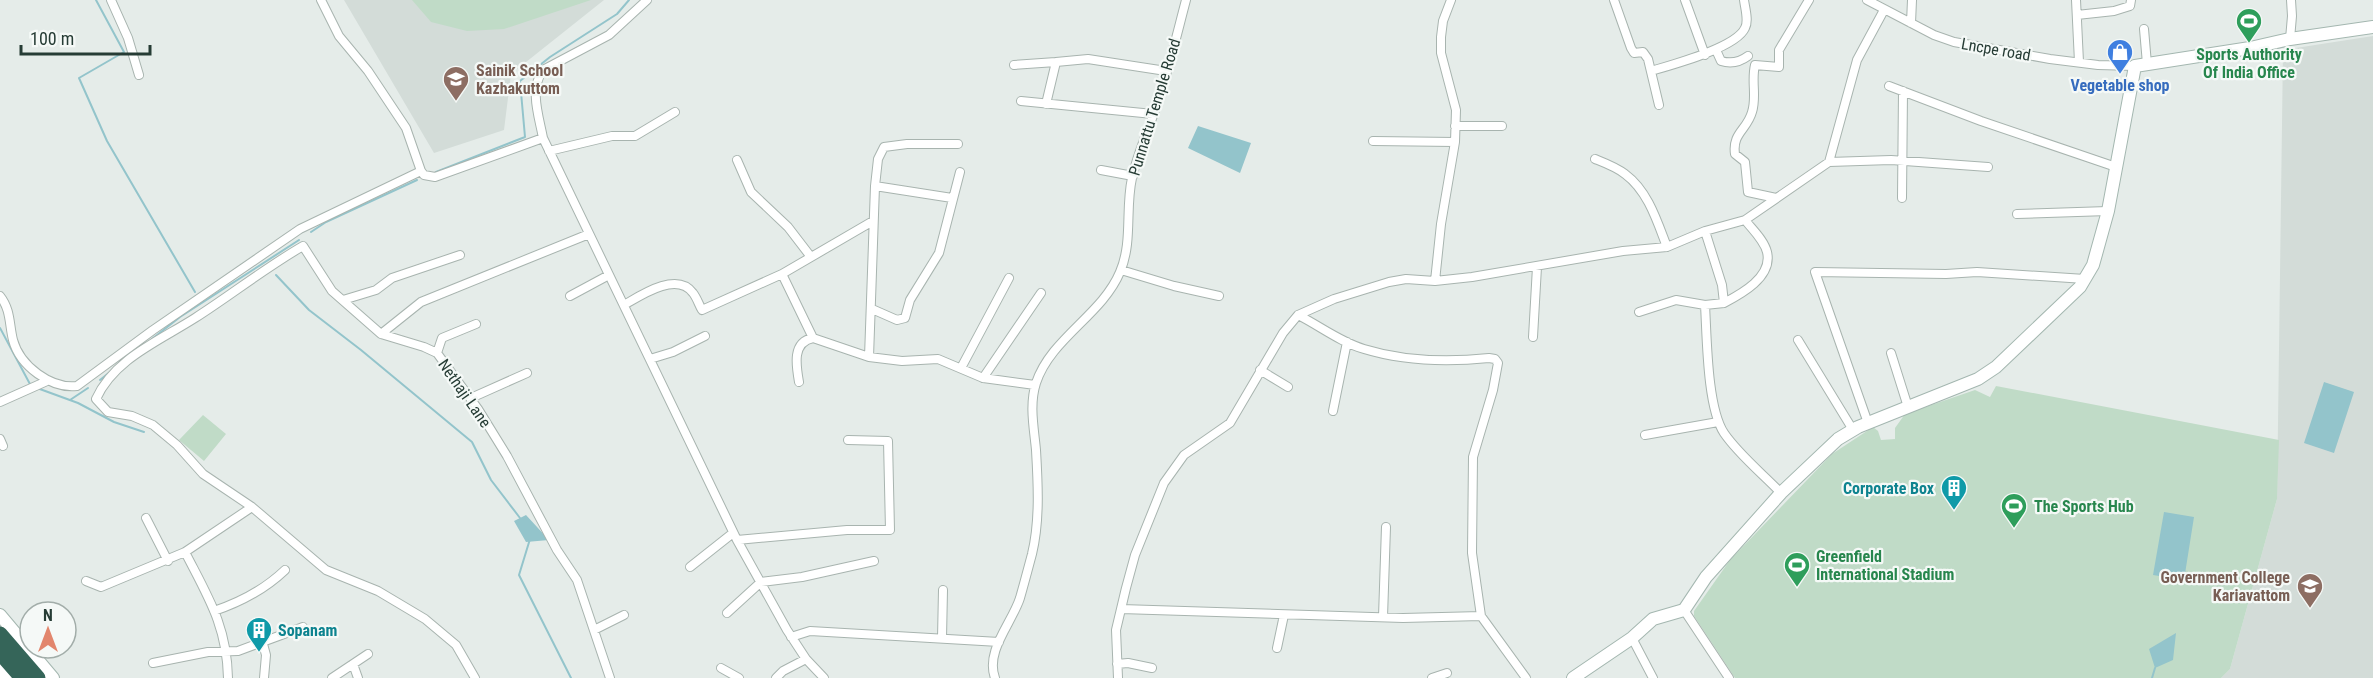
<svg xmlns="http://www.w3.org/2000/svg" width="2373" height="678" font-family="'Roboto Condensed',sans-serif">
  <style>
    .built { fill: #d3dcd8 }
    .green { fill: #c0dbc7 }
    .water { fill: #93c4cb }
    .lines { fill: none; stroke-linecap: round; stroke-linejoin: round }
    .stream { stroke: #93c4cb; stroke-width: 2 }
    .street-casing { stroke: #a8b4af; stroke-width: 10 }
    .secondary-casing { stroke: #a4b7b0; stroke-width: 14 }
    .highway-casing { stroke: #c2c8c6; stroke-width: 17 }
    .street { stroke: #fff; stroke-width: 8 }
    .secondary { stroke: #fff; stroke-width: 12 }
    .highway { stroke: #356559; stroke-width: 15 }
    .labels { text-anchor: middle; stroke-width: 4.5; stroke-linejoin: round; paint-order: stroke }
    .street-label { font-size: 16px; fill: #263c35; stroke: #f5f9f7 }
    .leisure-label { font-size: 16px; font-weight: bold; fill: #27864d; stroke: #f5f9f7; text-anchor: start }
    .education-label { font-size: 16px; font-weight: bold; fill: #785e54; stroke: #f5f9f7; text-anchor: start }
    .shop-label { font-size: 16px; font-weight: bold; fill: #366cbe; stroke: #f5f9f7 }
    .culture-label { font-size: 16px; font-weight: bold; fill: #0d838f; stroke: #f5f9f7; text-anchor: end }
  </style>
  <rect width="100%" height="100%" fill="#e5ece9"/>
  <path class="built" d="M344,0H604L511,74L504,130L434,153Z
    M2373,36V678H2221L2230,669L2277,499L2283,50Z"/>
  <path class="green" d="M412,0H591L504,29L467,31L431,22Z
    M1996,386L2279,440L2277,499L2230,669L2221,678H1735L1694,616V611L1730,560L1832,454L1873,427L1878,431L1881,440L1895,439V428L1905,414L1975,390L1990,397Z
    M203,415L226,434L204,461L179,440Z"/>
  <path class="water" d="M1198,126L1251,143L1240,173L1188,148Z
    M2324,382L2354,392L2334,453L2304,443Z
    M2164,512L2194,517L2184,580L2153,575Z
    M526,515L549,540L526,542L514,521Z
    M2176,633L2173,660L2155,668L2149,649Z"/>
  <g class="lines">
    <path class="stream" d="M96,0L124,52L79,78L107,141L195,292
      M436,172L525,137L520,81L550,57L617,14L629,0
      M311,232L326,222L417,180
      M276,275L309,310L361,350L472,442L491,480L520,518
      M0,328L31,386
      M152,339L180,317L299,240
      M100,380L110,372
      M37,388L78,403L114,422L144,432
      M70,400L88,388
      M530,539L519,575L571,678
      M2152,678L2155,668"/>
    <g class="street-casing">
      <path id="street" d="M111,0L128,38L139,75
        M321,0L339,36L368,71L406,128L421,171
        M1614,0L1631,48L1634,53L1643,52L1648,59L1659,105
        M1685,0L1705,55
        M1867,0L1934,35L1954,42L2050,59L2098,65L2135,66
        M2076,0L2079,62
        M2077,15L2114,11L2130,6L2131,0
        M1911,23L1912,0
        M2144,29L2147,64
        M2290,39L2292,16L2291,0
        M1716,50L1721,61C1731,64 1740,62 1748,56
        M1014,65L1056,62
        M1651,71C1671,65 1736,48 1745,28C1749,21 1745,8 1744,0
        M1889,86L1981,121L2116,167
        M1021,101L1153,114
        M1046,104L1056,62L1088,59L1166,71
        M1455,126H1502
        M543,138L737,540L787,630L806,659L824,678
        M1373,141L1455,142
        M549,151L612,136H635L675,112
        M1595,159C1605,163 1616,167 1625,174C1648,191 1657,221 1667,247
        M737,160L751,192L788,227L811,257
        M1829,162L1857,60L1884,10
        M1101,170L1133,176
        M421,171L424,175L435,177L543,138C539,116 529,90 543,70L609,35L647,0
        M875,186L878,159L884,147L907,144H958
        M952,198L875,186L869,357L902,361L938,359L983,378L1035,385
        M1776,198L1748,192L1745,162L1735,154C1732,133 1747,130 1752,112C1757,97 1751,81 1755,65L1779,67V50L1809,0
        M1902,198L1903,91
        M2017,214L2108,211
        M1705,231L1722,285L1724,303L1705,305C1707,338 1707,407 1724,433C1739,455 1763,474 1781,493
        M1121,270L1174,286L1219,296
        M1435,281L1441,224L1455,142L1456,110L1441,53V37L1443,21L1451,0
        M0,296C11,310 9,324 13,340C20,366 51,389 77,386L153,330L300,229L421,171
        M570,296L609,275
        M343,300L376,290L392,278L460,255
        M1724,303C1741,294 1773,277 1767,252C1764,240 1752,229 1745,220
        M624,305C641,295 677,271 693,293C697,298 699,305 702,310L782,274
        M872,309L897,320L905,318L910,300L939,253L960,172
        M1639,312L1676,300L1705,305
        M1298,315C1320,326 1340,342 1364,349C1403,361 1449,362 1489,358L1495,359L1498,363L1493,390L1473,457L1472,553L1481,616L1526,678
        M381,334L421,302L589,234
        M1533,337L1537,267
        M813,338L869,357
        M1798,340L1853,430
        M437,353L442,338L476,324
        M1891,353L1908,407
        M650,359L673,352L705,336
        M961,368L1009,278
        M1260,370L1288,387
        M983,378L1041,293
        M799,382C796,365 792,342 813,338L782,274L873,221
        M471,398L527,373
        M0,402L47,381
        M1333,411L1347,342
        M1868,423L1815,272L1946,274L1977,272L2085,279
        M1645,435L1718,422
        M0,439L3,446
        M146,518L168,561
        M737,540L847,530H890L888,441L848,440
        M690,567L733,533
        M86,581L101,587L185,552
        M1121,609L1403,618L1481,616
        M1684,610L1729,678
        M214,611C241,602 265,589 285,570
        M727,613L761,582L802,577L874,561
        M1383,617L1386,527
        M594,630L624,615
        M791,637L810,631L999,642
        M942,638L943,590
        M1632,638L1653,678
        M263,644L266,655L264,678
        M1277,648L1284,615
        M153,663L208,652L238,651L303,627
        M353,664L358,678
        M1117,664L1128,663L1152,668
        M721,668L739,678
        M228,678C227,626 208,597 185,552L252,507
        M332,678L368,654
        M475,678L456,645L425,619L378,591L326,570L252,507L203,474L177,445L153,425L132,416L108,412L96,399C114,359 159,341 195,318C231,295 265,268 303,246L332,291L381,334L424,347L437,353L478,409L507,456L557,550L577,580L610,678
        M776,678L783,671L806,659
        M995,678C985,651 1012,623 1020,598C1024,584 1028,569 1032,554C1040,521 1038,484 1036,450C1034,428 1029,405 1036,383C1051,338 1102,315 1120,272C1133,242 1125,209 1132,178C1138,151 1150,127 1158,101C1169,68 1177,34 1186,0
        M1118,678L1116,630L1126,588L1135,555L1164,483L1184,455L1230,423L1283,333L1298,315L1334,299L1389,282L1406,279L1435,281L1472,277L1623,251L1667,247L1705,231L1745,220L1829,162L1891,160L1988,167
        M1432,678L1447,673"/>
    </g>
    <g class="secondary-casing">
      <path id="secondary" d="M0,615L53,678
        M0,670L7,678
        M1573,678L1632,638L1653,619L1684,610L1706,577L1781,493L1838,439L1858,427L1978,379L1996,367L2080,287L2093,265L2108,211L2135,66L2250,48L2290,39L2373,27"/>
    </g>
    <g class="highway-casing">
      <path id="highway" d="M0,634L38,678
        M0,653L22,678"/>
    </g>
    <use href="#street" class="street"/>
    <use href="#secondary" class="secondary"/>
    <use href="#highway" class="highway"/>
  </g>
  <defs>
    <g id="stadium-pin" transform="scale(1.35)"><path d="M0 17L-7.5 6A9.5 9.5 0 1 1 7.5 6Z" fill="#2e9e5b" stroke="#f5f9f7"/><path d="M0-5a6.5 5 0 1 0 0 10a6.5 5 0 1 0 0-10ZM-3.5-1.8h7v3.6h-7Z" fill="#fff"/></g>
    <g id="shop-pin" transform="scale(1.35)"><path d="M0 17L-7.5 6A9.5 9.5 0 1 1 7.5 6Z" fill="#3f7fe0" stroke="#f5f9f7"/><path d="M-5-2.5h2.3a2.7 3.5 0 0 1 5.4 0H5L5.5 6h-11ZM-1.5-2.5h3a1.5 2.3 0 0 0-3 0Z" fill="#fff"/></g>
    <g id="school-pin" transform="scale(1.35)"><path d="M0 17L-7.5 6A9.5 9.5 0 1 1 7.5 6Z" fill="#8d6e63" stroke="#f5f9f7"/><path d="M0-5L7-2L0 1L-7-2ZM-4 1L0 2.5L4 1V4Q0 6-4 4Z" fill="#fff"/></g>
    <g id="building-pin" transform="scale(1.35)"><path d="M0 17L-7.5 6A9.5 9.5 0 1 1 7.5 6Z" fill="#0f9aa8" stroke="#f5f9f7"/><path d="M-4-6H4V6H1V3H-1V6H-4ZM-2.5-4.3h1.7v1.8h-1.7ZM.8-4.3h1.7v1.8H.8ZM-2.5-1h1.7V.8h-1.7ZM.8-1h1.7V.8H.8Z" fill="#fff"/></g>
    <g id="university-pin" transform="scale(1.35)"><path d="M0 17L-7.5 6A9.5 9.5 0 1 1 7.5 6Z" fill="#8d6e63" stroke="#f5f9f7"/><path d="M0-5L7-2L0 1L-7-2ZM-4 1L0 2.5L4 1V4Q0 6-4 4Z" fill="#fff"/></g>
  </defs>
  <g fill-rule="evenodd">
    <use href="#stadium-pin" x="2249" y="21"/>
    <use href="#shop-pin" x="2120" y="52"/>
    <use href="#school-pin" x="456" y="79"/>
    <use href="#building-pin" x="1954" y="488"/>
    <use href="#stadium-pin" x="2014" y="506"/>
    <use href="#stadium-pin" x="1797" y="565"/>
    <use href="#university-pin" x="2310" y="586"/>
    <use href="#building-pin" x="259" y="630"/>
  </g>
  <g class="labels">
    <g class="street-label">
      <text transform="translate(1996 49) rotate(10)" y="6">Lncpe road</text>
      <text transform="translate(1154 107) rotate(-73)" y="6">Punnattu Temple Road</text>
      <text transform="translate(465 393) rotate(55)" y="6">Nethaji Lane</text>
    </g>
    <g class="leisure-label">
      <text x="2249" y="60" text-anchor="middle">Sports Authority<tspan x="2249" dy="18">Of India Office</tspan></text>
      <text x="2034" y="512">The Sports Hub</text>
      <text x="1816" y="562">Greenfield<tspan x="1816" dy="18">International Stadium</tspan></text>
    </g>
    <g class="education-label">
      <text x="476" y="76">Sainik School<tspan x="476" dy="18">Kazhakuttom</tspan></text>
      <text x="2290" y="583" text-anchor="end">Government College<tspan x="2290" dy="18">Kariavattom</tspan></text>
    </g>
    <g class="shop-label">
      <text x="2120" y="91">Vegetable shop</text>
    </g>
    <g class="culture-label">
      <text x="1934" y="494">Corporate Box</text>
      <text x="278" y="636" text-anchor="start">Sopanam</text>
    </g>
  </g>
  <g transform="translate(48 630)"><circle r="28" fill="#f5f9f7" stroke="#a2ada9" stroke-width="1.5"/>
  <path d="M0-4.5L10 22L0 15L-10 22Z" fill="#e2866d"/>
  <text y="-9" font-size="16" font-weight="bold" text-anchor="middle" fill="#263c35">N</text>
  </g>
  <path d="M21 45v9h129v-9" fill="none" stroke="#263c35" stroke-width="3"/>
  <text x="30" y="45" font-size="18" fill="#263c35" stroke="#f5f9f7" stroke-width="4.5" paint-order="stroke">100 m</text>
</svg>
